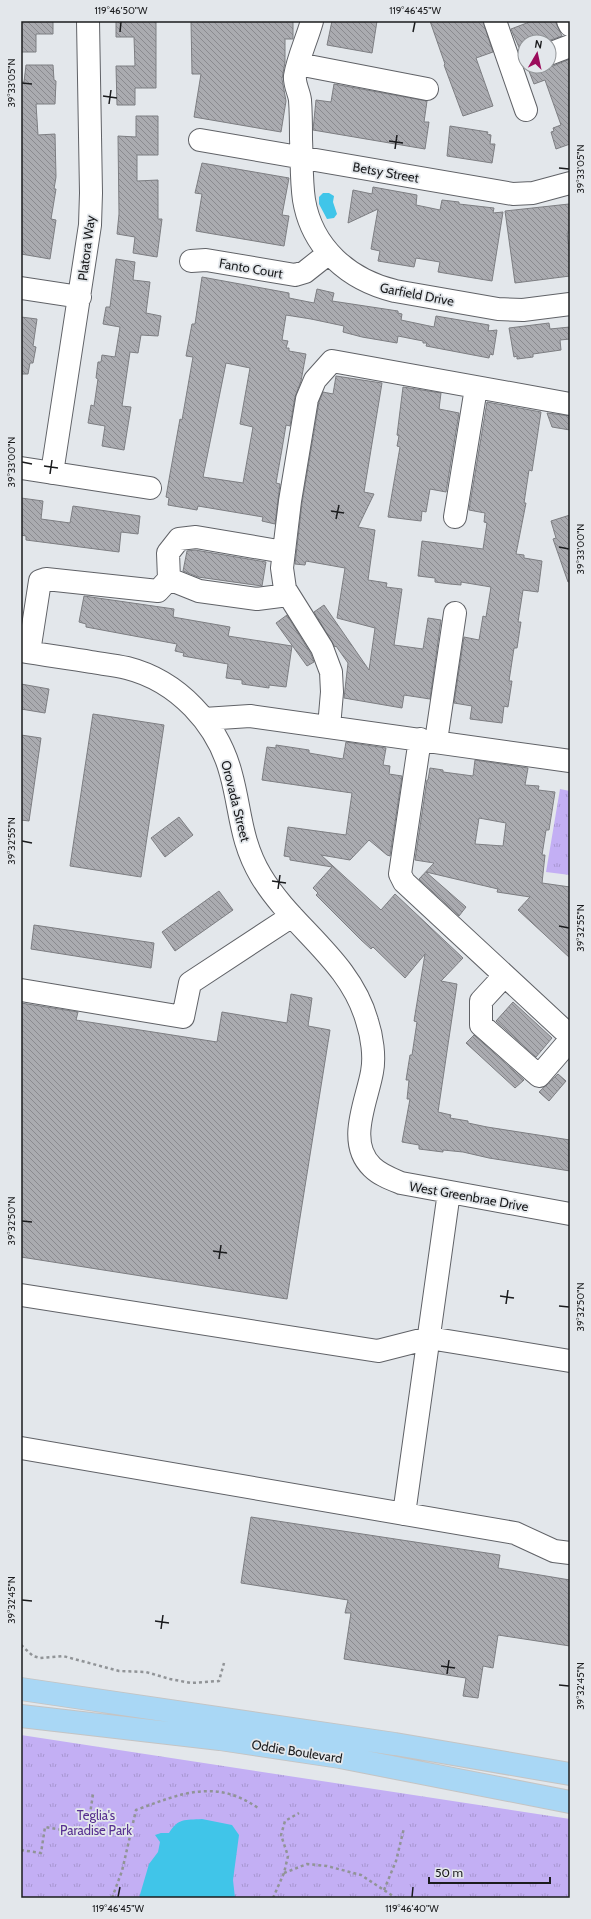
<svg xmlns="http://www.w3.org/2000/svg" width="591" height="1919" font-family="Cabin,sans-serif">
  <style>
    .grass { fill: url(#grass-tufts) }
    .water { fill: #40c5e9 }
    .building { fill: url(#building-back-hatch); stroke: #7d7e82; fill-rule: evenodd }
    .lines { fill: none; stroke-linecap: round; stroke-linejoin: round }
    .minor-casing { stroke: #606267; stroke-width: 24 }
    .major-casing { stroke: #c4c4c4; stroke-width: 24 }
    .path { stroke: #919497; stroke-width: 2.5; stroke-dasharray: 3 3; stroke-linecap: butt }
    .minor { stroke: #fff; stroke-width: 22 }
    .major { stroke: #a9d7f5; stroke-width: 22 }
    .ticks { fill: none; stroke: #1b1c1e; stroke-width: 1.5 }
    .labels { text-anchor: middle; stroke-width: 3.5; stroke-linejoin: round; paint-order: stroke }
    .street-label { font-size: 13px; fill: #1b1c1e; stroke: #e3e7eb }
    .park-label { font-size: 13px; fill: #573091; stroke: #e3e7eb }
    .neatline { fill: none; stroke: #1b1c1e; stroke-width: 1.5 }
    .ticks-label { font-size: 10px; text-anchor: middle; fill: #1b1c1e }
  </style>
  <defs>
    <pattern id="grass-tufts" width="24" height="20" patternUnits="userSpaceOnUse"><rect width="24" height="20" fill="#c3aff4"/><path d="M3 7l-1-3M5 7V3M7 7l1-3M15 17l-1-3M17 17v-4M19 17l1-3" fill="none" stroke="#a796d1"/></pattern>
    <pattern id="building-back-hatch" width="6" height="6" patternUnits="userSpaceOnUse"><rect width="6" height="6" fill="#aaabb0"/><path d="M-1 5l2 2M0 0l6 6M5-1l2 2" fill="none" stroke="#8a8a8f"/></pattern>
  </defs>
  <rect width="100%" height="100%" fill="#e3e7eb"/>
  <path class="grass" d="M560,789L570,791V875L546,872Z
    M21,1735L570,1819V1898H21Z"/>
  <path class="water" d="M323,193H329L334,196L333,202L337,214L334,218L327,219L319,204V197Z
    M202,1819L232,1825L239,1835L233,1880L235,1898H139L149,1864L158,1852L160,1842L155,1835L161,1833H169C178,1818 185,1820 202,1819Z"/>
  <path class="building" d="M21,21H53V34H36V52H21Z
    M116,21H156V88H135V105H117L116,66H135L134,37H116Z
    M191,21H293V39H285V62L282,79L286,101L281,132L194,117L201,74H192Z
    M332,21H377L372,53L327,45Z
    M430,21H483L493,52L476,58L493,106L463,116L444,65L445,64Z
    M532,21H555L562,36L545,42H525V61L511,29Z
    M570,59V144L556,149L551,132L554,131L553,128L561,125L545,80L534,84L527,66H553Z
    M26,65H53L54,80L56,81L55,104H36L38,135L55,134L56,177L54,189H56L51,219L56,220L50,259L21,254V82H24Z
    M334,84L427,101L424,122H429L425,149L313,130L316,100L331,102Z
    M136,116H158V155H137V181L158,180V219H162L157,257L133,253L135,237L117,234L119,214L118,136L136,137Z
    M450,126L488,132L487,134L491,135L490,144H495L492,163L447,156Z
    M202,163L289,178L282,215L289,216L284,246L196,231L202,194L195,193Z
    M373,187L417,195L416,205L440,210L442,200L459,202V204L494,208L493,213L503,212L492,281L438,272L440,262L416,258L414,267L378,261L380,251L371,249L378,209L348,223L353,190L372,194Z
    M569,204L570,233H567L570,255V276L515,283L505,211Z
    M116,259L135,262L133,280L150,282L146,313L161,316L158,336L141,335L138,353L130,352L122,406L131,407L124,450L102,446L105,426L88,423L91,405L94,406L98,379L96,378L98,362H101L102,355L115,357L120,327L103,324L106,307H110Z
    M202,277L289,293V298L314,303L317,289L334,293L332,301L398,311V313L402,314L401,320L434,327L436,316L489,325L488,331L497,330L493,355L490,354L489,358L426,346L427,343H423V341L398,336L397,343L362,337L343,332L344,326L311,319L286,315L282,340L288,341L286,348H289V351L306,354L301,381L295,397L290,426L286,425L282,449L276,483L280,484L275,524L262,521L263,517L198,506L197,510L168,505L169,498L166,497L170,474L180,419L182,420L193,357L186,356L192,324H195ZM226,363L250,368L240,424L253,427L243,483L203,477Z
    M21,317L37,319L33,346L36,347L33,363H30L28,374H21Z
    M549,323L550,329L570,327V339L560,340L561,350L533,354V357L517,359V356L514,357L509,328Z
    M336,376L382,383L364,492L374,494L358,527L375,530L368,580L387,583L386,587L402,589L394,645L423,649L428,618L441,620L430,699L404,695L402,708L344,698L348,663L336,646L335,647L314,612L324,605L369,670L375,628L337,618L345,568L306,561L305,565L295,564L302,503L319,402L323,392L333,394Z
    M403,387L441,393L439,409L459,413L446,492L430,489L426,512L422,511L421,521L388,517L400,447L397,446L399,436L397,435Z
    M487,402L541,412L532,471L529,470L524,503H526L516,554L524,555V558L542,561L538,592L523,590L518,622H521L517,648H514L509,681H512L508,707L504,706L502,723L470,719L472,706L454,703L464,637L479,640L483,616L486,617L491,587L461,582V585L450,584L435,582V578L418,576L422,541L483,549L487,523L484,522L485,513L469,510Z
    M547,413L570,416V430L552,427Z
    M21,498L43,501L41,519L70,523L73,506L140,516L138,534L121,532L119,552L26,540V536L21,535Z
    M570,515V582H568L553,539L556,538L551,521Z
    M195,550L266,562L262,586L198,577L183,571L187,551Z
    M84,596L174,609L173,617L230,627L228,636L292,646L286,687L269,685V688L242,684V680L226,678L228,664L183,656L184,653L175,651L177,644L86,627V624L79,622Z
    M287,615L311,654L314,662L307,666L276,623Z
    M21,684L49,689L45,713L21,709Z
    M93,714L164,725L141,877L70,866Z
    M21,735L41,738L29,821L21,820Z
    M346,742L386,748L383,765L390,766L389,774L402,776L390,856L387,855L369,840L350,860L321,855L381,910L395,894L463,958L441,981L457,984L438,1112L451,1115L450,1118L468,1121V1123L487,1127L570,1140V1171L489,1158L463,1152L443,1150V1152L419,1149V1145L402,1142L410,1099H407L409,1080H406L410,1055H412L417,1022L414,1021L425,954L405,978L373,947L371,949L361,940L316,895L318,893L313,888L332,867L290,860V857L284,856L288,827L346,835L352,793L262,780L267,747L276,748V745L309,750V753L343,759Z
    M475,760L528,768L525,785L539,786L538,790L555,792L549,830H546L542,855H545L542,883L570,887V958L518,910L530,897L497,892L498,889L426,872L466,907L459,916L419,879L434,863L415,860L427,780H428L430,768L443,770V772L473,776ZM479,818L506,823L503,846L475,844Z
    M179,817L193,835L165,857L151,838Z
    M219,891L233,910L175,951L162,932Z
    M34,925L154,943L151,968L31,949Z
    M291,994L312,998L308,1026L330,1030L287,1299L21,1257V1003L78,1012L76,1020L217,1042L222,1012L287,1023Z
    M513,1002L552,1038L536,1057L496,1021Z
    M474,1035L524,1080L515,1088L466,1043Z
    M558,1074L566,1081L549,1101L539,1092Z
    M251,1517L500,1555L498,1568L570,1580V1646L498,1635L493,1668L483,1666L478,1698L463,1696L466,1678L344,1659L351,1613H345L348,1600L241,1583Z"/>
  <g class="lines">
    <g class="minor-casing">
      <path id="minor" d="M312,21C307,39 298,58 295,76C294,84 299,92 300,100C301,113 301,126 301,139C302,159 301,180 304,200C312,248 349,280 395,291L498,309L523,310L570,304
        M495,21L526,110
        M568,21L570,25
        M549,54L570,46
        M298,64L427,89
        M200,140L513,194L533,193L570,183
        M191,261L206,260L295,275L305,272L329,253
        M21,288L80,297
        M21,468L150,488
        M52,473L90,225L91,193L88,21
        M455,517L476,388
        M284,552L196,537L179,539L168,553L169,579L199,591L257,599L288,595
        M21,651C44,655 67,658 91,662C103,664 115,665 127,668C178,681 218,724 231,774C241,810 240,841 261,876C292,928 350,960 367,1021C372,1036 375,1057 372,1072C367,1101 346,1142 372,1167C380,1175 391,1179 401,1183L570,1214
        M29,652L40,581L46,579L158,591L169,579
        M204,719L250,716L570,761
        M329,727L332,692L331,672L322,648L285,589L282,568L290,501L307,399L315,380L332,361L570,404
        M420,739L400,874L404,882L570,1036
        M436,741L455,613
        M504,976L481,1001V1025L539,1076L570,1040
        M21,990L183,1017L190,983L292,916
        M21,1295L378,1351L429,1338L570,1361
        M21,1448L515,1533L554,1551L570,1553
        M404,1514L449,1192"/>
    </g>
    <g class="major-casing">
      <path id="major" d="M21,1689L395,1744L570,1774
        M21,1716L220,1739L340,1757L570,1802"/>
    </g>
    <path class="path" d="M21,1645L33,1656L40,1658L63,1656L119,1671L146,1672L170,1679L191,1683L219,1681L224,1663
      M21,1850L41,1853L45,1827L87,1834L93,1794
      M284,1873L307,1864L327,1866L361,1875L396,1898
      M384,1890L396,1861L404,1828
      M112,1898L122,1871L136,1810C180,1794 215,1778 258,1808
      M273,1898L284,1873L288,1856L281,1835L285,1821L299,1813"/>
    <use href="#minor" class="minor"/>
    <use href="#major" class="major"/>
  </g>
  <path class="ticks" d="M120,32L121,22M413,32L415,22M22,83L32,84M103,96L117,98M109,104L111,90M389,141L403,143M395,149L397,135M559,168L569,169M22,462L32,464M44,466L58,468M50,474L52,460M331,511L344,513M336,519L339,505M559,547L569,549M22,841L32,843M272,881L286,883M278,889L280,875M559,926L569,928M22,1221L32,1222M213,1251L227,1253M219,1259L221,1245M500,1296L514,1298M506,1304L508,1290M559,1306L569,1307M22,1600L32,1601M155,1621L169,1623M161,1629L163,1615M441,1666L455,1668M447,1674L449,1660M559,1685L569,1686M118,1897L120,1887M412,1897L413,1887"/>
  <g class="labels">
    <g class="street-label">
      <text transform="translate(386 172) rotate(10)" y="5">Betsy Street</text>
      <text transform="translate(86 248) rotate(-83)" y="5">Platora Way</text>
      <text transform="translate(251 268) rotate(10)" y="5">Fanto Court</text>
      <text transform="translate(417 294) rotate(11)" y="5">Garfield Drive</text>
      <text transform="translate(236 801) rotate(76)" y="5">Orovada Street</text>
      <text transform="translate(469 1196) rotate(10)" y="5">West Greenbrae Drive</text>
      <text transform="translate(297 1751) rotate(9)" y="5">Oddie Boulevard</text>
    </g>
    <g class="park-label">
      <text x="96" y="1820">Teglia's<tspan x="96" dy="15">Paradise Park</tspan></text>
    </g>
  </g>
  <rect width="591" height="1919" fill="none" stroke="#e3e7eb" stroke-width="44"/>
  <g transform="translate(537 54) rotate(9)"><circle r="19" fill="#e3e7eb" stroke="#939699"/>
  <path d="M0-3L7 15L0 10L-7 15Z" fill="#9b0b5b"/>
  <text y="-6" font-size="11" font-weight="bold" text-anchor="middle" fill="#1b1c1e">N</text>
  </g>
  <path d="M429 1877v6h121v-6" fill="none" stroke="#1b1c1e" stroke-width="2"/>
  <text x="435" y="1877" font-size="12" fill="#1b1c1e" stroke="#e3e7eb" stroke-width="3" paint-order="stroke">50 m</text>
  <rect x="22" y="22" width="547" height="1875" class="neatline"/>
  <g class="ticks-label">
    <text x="121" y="14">119°46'50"W</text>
    <text x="415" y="14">119°46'45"W</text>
    <text transform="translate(11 83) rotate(-90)" y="4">39°33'05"N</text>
    <text transform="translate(580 169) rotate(-90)" y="4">39°33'05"N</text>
    <text transform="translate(11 462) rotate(-90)" y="4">39°33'00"N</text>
    <text transform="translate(580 549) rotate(-90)" y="4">39°33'00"N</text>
    <text transform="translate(11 841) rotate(-90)" y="4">39°32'55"N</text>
    <text transform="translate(580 928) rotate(-90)" y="4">39°32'55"N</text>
    <text transform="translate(11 1221) rotate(-90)" y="4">39°32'50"N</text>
    <text transform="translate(580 1307) rotate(-90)" y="4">39°32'50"N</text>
    <text transform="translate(11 1600) rotate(-90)" y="4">39°32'45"N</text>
    <text transform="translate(580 1686) rotate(-90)" y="4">39°32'45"N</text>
    <text x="118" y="1912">119°46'45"W</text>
    <text x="412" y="1912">119°46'40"W</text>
  </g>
</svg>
